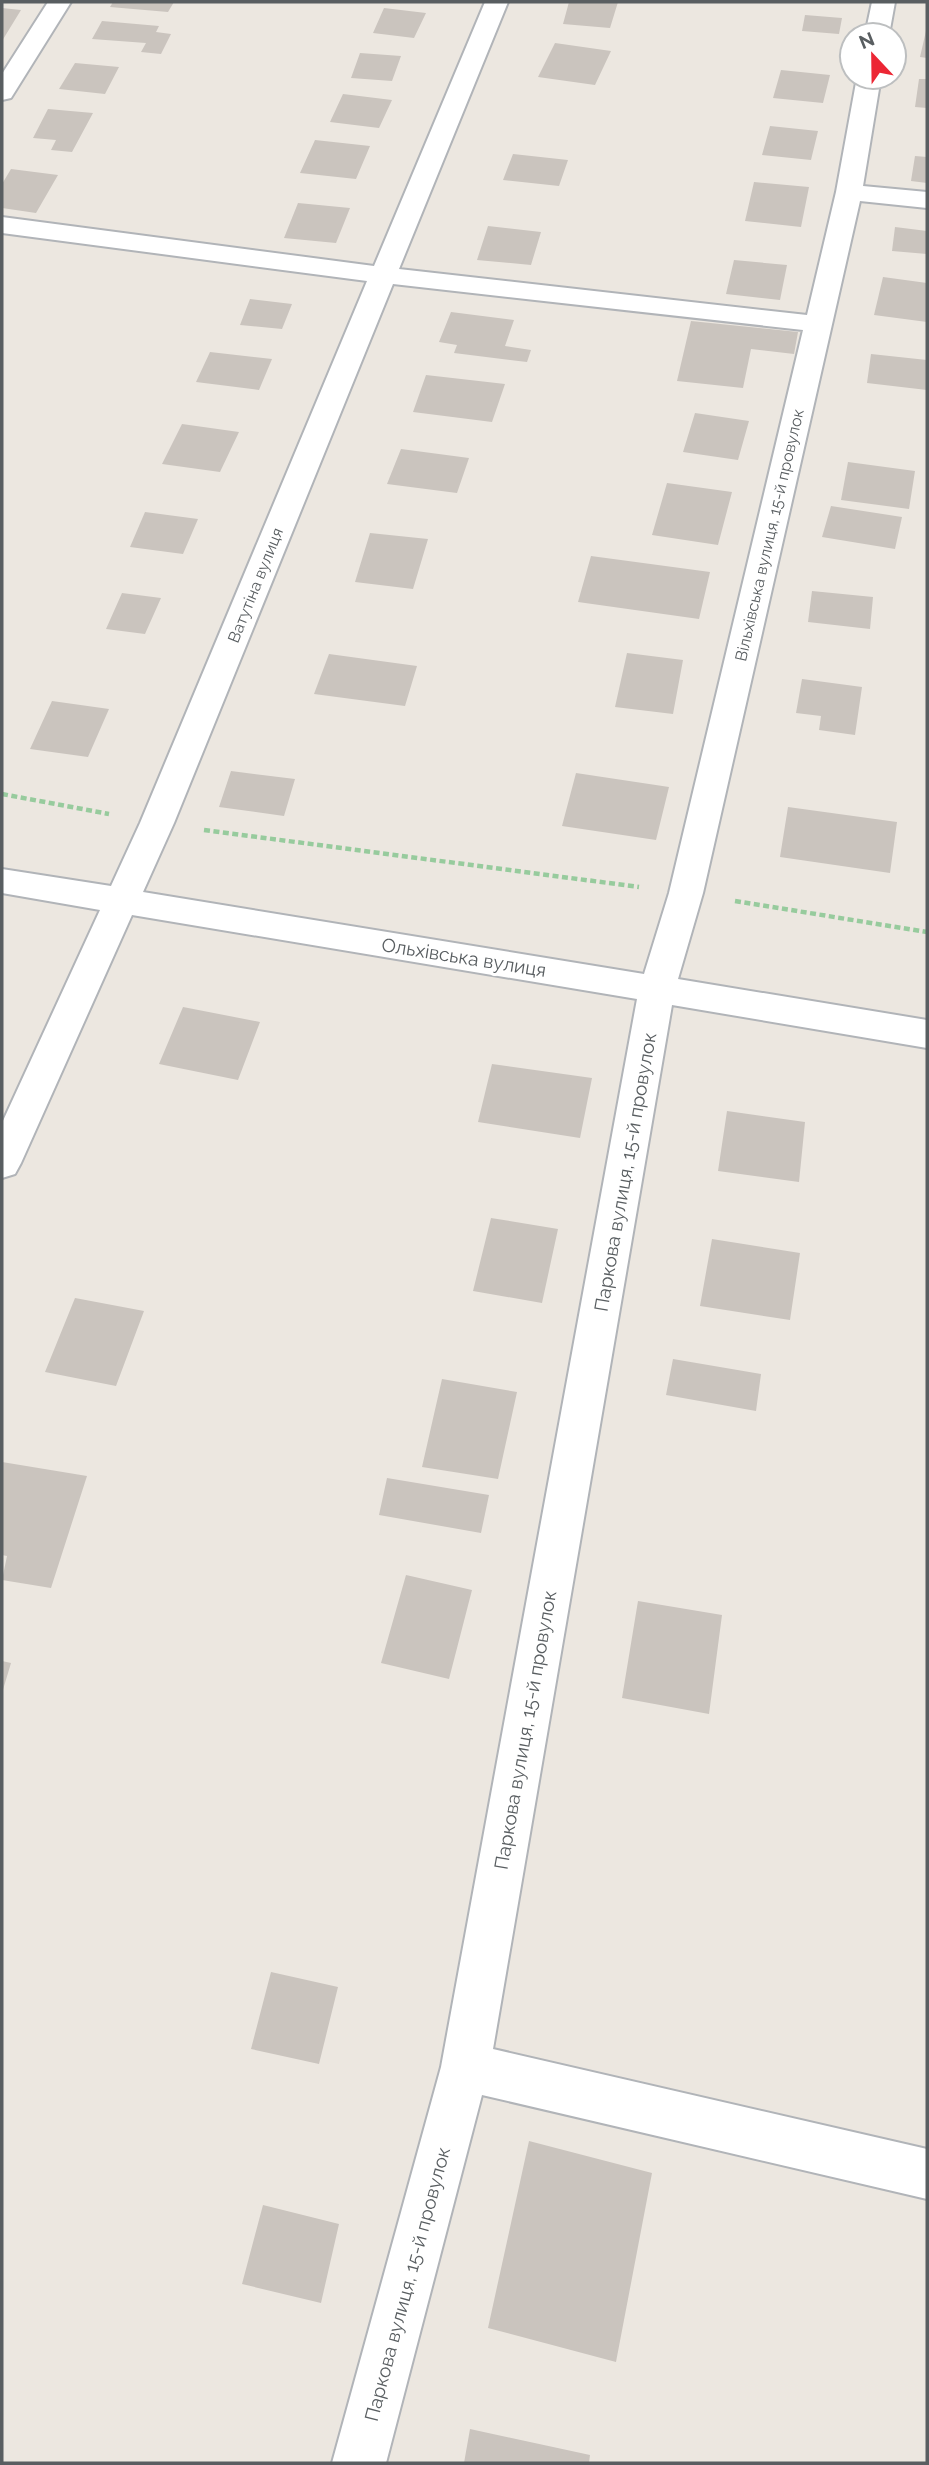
<svg xmlns="http://www.w3.org/2000/svg" width="929" height="2465" font-family="Raleway,sans-serif">
  <style>
    .building { fill: #cac4be }
    .lines { fill: none; stroke-linecap: round; stroke-linejoin: round }
    .minor-casing { stroke: #b1b4b8; stroke-width: 4 }
    .path { stroke: #97cb9d; stroke-width: 4.5; stroke-dasharray: 6 3.5; stroke-linecap: butt }
    .minor { fill: #fff; fill-rule: evenodd }
    .labels { text-anchor: middle; stroke-width: 6; stroke-linejoin: round; paint-order: stroke }
    .far-street-label { font-size: 16px; fill: #595e61; stroke: #fff }
    .street-label { font-size: 19px; fill: #595e61; stroke: #fff }
  </style>
  <rect width="100%" height="100%" fill="#ece7e0"/>
  <path class="building" d="M113,2H174L168,12L110,7Z
    M569,2H618L610,28L563,24Z
    M2,8L21,10L2,41Z
    M384,8L426,13L414,38L373,33Z
    M805,15L842,18L839,34L802,31Z
    M102,21L159,26L156,32L171,34L161,54L141,52L146,43L92,39Z
    M926,31H927V58L920,57Z
    M555,43L611,51L595,85L538,77Z
    M360,53L401,56L392,81L351,78Z
    M75,63L119,67L105,94L59,89Z
    M781,70L830,75L823,103L773,98Z
    M919,79H927V108L915,107Z
    M343,94L392,100L379,128L330,122Z
    M48,109L93,113L72,152L51,150L56,140L33,138Z
    M770,126L818,131L811,160L762,155Z
    M315,140L370,146L356,179L300,173Z
    M513,154L568,160L559,186L503,180Z
    M915,156L927,157V183L911,181Z
    M11,169L58,175L36,213L2,208V184Z
    M754,182L809,187L801,227L745,221Z
    M298,203L350,208L336,243L284,238Z
    M488,226L541,232L531,265L477,260Z
    M895,227L927,231V254L892,251Z
    M734,260L787,265L780,300L726,294Z
    M883,277L927,283V322L874,315Z
    M250,299L292,304L282,329L240,325Z
    M451,312L514,320L505,346L531,350L527,362L454,353L457,345L439,342Z
    M691,321L798,332L794,354L751,349L743,388L677,381Z
    M210,352L272,359L259,390L196,382Z
    M871,354L927,360V390L867,383Z
    M426,375L505,384L492,422L413,412Z
    M695,413L749,421L738,460L683,452Z
    M182,424L239,432L220,472L162,464Z
    M401,449L469,458L457,493L387,484Z
    M848,462L915,471L909,509L841,500Z
    M667,483L732,492L718,545L652,535Z
    M831,506L902,517L895,549L822,537Z
    M145,512L198,519L183,554L130,547Z
    M370,533L428,539L413,589L355,582Z
    M591,556L710,572L699,619L578,602Z
    M812,591L873,597L870,629L808,622Z
    M122,593L161,598L145,634L106,629Z
    M627,653L683,660L673,714L615,707Z
    M329,654L417,666L405,706L314,694Z
    M802,679L862,687L855,735L819,730L821,716L796,713Z
    M52,701L109,709L88,757L30,749Z
    M231,771L295,779L284,816L219,807Z
    M576,773L669,787L656,840L562,826Z
    M788,807L897,822L890,873L780,857Z
    M183,1007L260,1022L238,1080L159,1064Z
    M492,1064L592,1078L580,1138L478,1122Z
    M727,1111L805,1122L799,1182L718,1171Z
    M491,1218L558,1229L542,1303L473,1291Z
    M712,1239L800,1253L790,1320L700,1306Z
    M75,1298L144,1311L116,1386L45,1372Z
    M673,1359L761,1374L756,1411L666,1395Z
    M442,1379L517,1392L498,1479L422,1467Z
    M2,1462L87,1476L51,1588L2,1580L7,1556L2,1555Z
    M387,1478L489,1495L481,1533L379,1515Z
    M406,1575L472,1590L449,1679L381,1663Z
    M638,1601L722,1615L709,1714L622,1698Z
    M2,1661L11,1663L2,1693Z
    M271,1972L338,1987L319,2064L251,2049Z
    M529,2141L652,2173L616,2362L488,2328Z
    M263,2205L339,2224L321,2303L242,2284Z
    M470,2429L590,2455L589,2463H464Z"/>
  <g class="lines">
    <g class="minor-casing">
      <path id="minor" d="M48,2H71L11,98L2,100V74Z
        M485,2H508L399,269L807,315L836,192L857,77H881L863,186L927,192V208L860,201L703,893L678,979L927,1020V1048L672,1005L493,2049L927,2149V2199L482,2095L386,2463H332L441,2067L637,999L132,915L21,1163L15,1174L2,1178V1123L100,910L2,893V869L111,886L140,823L367,281L2,233V217L374,266ZM393,284L803,330L669,893L644,974L143,892L174,823Z
        M872,2H895L889,35H865Z"/>
    </g>
    <path class="path" d="M2,794L109,814
      M204,830L639,887
      M735,901L927,932"/>
    <use href="#minor" class="minor"/>
  </g>
  <g class="labels">
    <g class="far-street-label">
      <text transform="translate(769 535) rotate(-77)" y="6">Вільхівська вулиця, 15-й провулок</text>
      <text transform="translate(255 585) rotate(-68)" y="6">Ватутіна вулиця</text>
    </g>
    <g class="street-label">
      <text transform="translate(464 957) rotate(9)" y="7">Ольхівська вулиця</text>
      <text transform="translate(625 1172) rotate(-80)" y="7">Паркова вулиця, 15-й провулок</text>
      <text transform="translate(525 1730) rotate(-80)" y="7">Паркова вулиця, 15-й провулок</text>
      <text transform="translate(407 2284) rotate(-75)" y="7">Паркова вулиця, 15-й провулок</text>
    </g>
  </g>
  <rect width="929" height="2465" fill="none" stroke="#595e61" stroke-width="7"/>
  <g transform="translate(873 56) rotate(338)"><circle r="33" fill="#ffffff" stroke="#bdbfc0" stroke-width="2"/>
  <path d="M0-5L12 26L0 18L-12 26Z" fill="#ec2634"/>
  <text y="-10" font-size="19" font-weight="bold" text-anchor="middle" fill="#595e61">N</text>
  </g>
</svg>
